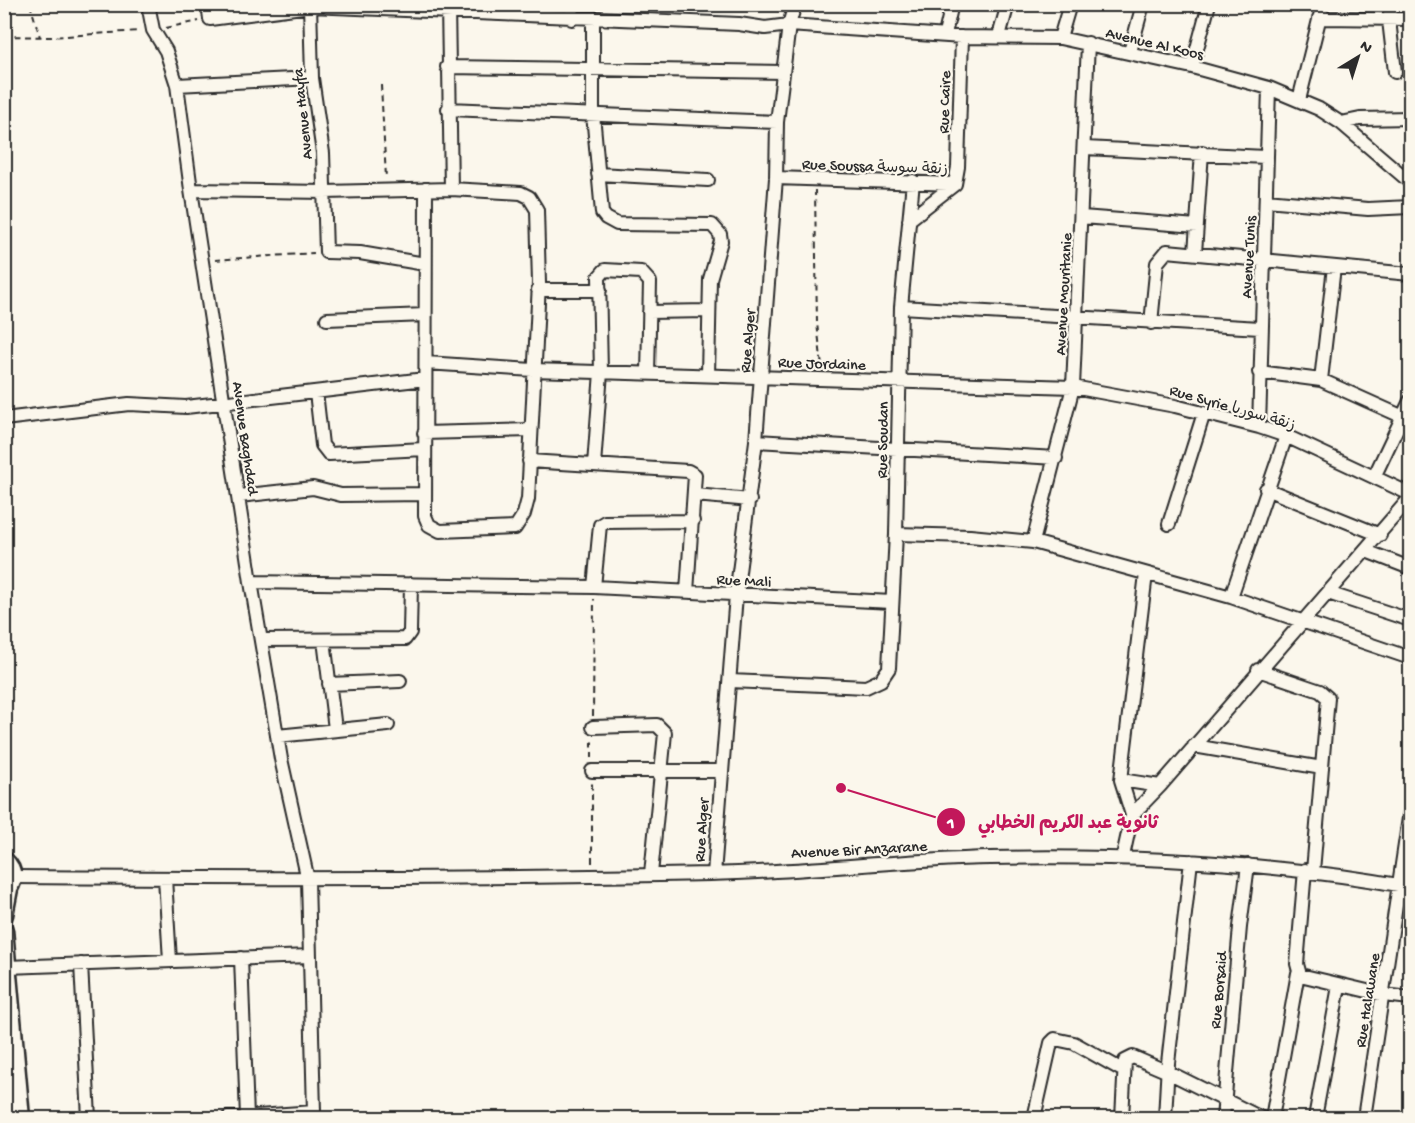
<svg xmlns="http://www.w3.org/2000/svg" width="1415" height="1123" font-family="'Gochi Hand','Playpen Sans Arabic',sans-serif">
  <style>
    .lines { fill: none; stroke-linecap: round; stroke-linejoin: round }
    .street-casing { stroke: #2b2b2b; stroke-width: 16 }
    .secondary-casing { stroke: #2b2b2b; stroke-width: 21 }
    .path { stroke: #2b2b2b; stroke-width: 2; stroke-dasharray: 6 4.5; stroke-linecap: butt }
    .street { stroke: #fbf7ec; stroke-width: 12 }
    .secondary { stroke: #fbf7ec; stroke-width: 16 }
    .labels { text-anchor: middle; stroke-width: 4.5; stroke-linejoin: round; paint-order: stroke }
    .street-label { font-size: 16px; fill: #2b2b2b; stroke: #fbf7ec }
    .leader { fill: none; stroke: #c2185b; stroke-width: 2 }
    .callout-dot { fill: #c2185b; stroke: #fbf7ec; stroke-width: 2 }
    .mark-label { font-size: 18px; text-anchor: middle; font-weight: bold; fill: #fff }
    .callout-label { font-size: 18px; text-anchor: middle; font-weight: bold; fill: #c2185b; stroke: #fbf7ec; stroke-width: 4.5; stroke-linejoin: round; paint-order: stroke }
  </style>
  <rect width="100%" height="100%" fill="#fbf7ec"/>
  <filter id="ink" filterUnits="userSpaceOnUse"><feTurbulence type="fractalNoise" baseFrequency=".0167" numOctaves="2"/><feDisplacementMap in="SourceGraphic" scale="12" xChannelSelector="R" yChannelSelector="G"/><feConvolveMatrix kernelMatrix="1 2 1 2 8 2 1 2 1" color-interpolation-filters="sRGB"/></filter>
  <g filter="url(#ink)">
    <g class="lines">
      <g class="street-casing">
        <path id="street" d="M148,4L153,30L166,51L177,85L191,190L251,582L281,759L308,880L314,1112L228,1118
          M208,4L210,19L310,6L739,24L765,28L789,25L962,37L1060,38L1192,67L1269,88L1319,109L1341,123L1410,182
          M310,4L312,78L323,153L326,252L360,253L425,264
          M1392,4L1389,20L1395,72
          M1319,18L1410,19
          M572,19L573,4
          M593,20V114L602,213L606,218L617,224L712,225L720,234L721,241L710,279L708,375
          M945,34L952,4
          M999,36L1008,4
          M1060,38L1070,4
          M1130,52L1143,4
          M447,67L782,72
          M1192,67L1209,4
          M177,85L312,78
          M1299,100L1323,4
          M448,109L777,122
          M1341,123L1360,119L1410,118
          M1085,148L1265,157
          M598,174L708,180
          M776,178L955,184L958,167L962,37
          M426,189L425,516L429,525L440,531L515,528L524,514L528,499L539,283L537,210L529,197L521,193L451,189L448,6
          M191,190L325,192L451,189
          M1266,200L1368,209L1410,207
          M1082,217L1197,226
          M909,220L955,184
          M1195,253L1202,152
          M538,290H600
          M901,307L1260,328
          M649,312L708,311
          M327,319L425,315
          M1151,323L1157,263L1167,251L1410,274
          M426,363L533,370L1073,387L1175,406L1259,427L1286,436L1410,494
          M1259,372L1321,380L1410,420
          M1321,380L1334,267
          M316,392L322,445L329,454L424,449
          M4,419L129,404L186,407L425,379
          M1259,427L1269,88
          M424,433L531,430
          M756,441L1056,458
          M529,461L688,471L695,475L687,592
          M594,465L601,372L599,277L605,270L641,272L650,282L648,374
          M1374,477L1410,401
          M1266,489L1380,535
          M695,495L750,500
          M239,496L313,488L341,495L425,494
          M1169,524L1204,413
          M896,534L970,536L1033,542L1231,597L1410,658
          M1033,542L1073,387L1088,43
          M1366,551L1410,568
          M251,582L594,587L892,602
          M594,587L600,525L605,522L693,521
          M1328,593L1410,620
          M1231,597L1286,436
          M261,640L405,639L410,632L411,584
          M324,640L335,729
          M1258,670L1320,691L1328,698L1313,871
          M730,681L866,687L881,680L889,668L896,534L901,307L913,181
          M329,684L400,681
          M593,727L657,725L665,733L651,874
          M277,736L388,725
          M1194,746L1322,768
          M592,771H721
          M1121,780L1160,786
          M1132,815L1121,780L1146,574
          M1123,856L1132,815L1160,786L1410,498
          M1305,870L1297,964L1300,975L1384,995L1410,998
          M714,874L736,595L756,441L776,178L777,122L789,25L795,4
          M13,877C246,879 477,879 710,874C803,872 897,860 990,858C1131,855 1272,862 1410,887
          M165,878L170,961
          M241,958L247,1117
          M81,964L89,1118
          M7,967L310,956
          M1034,1118L1051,1043L1055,1039L1074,1043L1124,1071
          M1122,1118L1125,1061L1133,1057L1168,1072L1261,1118
          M1165,1118L1168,1063L1191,861
          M1223,1118L1240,927L1248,865
          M1272,1118L1298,973
          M1315,1118L1339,986
          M1364,1118L1410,811"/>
      </g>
      <g class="secondary-casing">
        <path id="secondary" d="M4,860C15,870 16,883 4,893
          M4,915L9,889
          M4,930L21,1118
          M4,1076L9,1118"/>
      </g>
      <path class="path" d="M30,4L40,37
        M166,28L199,21
        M4,36L51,37L139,31
        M381,85L386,178
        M815,190L817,323L822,367
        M215,260L314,253
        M593,716L594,599
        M592,758V740
        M592,863V782"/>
      <use href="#street" class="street"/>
      <use href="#secondary" class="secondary"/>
    </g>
  </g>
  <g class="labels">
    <g class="street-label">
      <text transform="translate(1155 42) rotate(13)" y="6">Avenue Al Koos</text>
      <text transform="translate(943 102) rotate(-88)" y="6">Rue Caire</text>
      <text transform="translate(301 114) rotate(-96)" y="6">Avenue Hayfa</text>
      <text transform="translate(875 165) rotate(2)" y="6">Rue Soussa زنقة سوسة</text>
      <text transform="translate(1247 257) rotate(-87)" y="6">Avenue Tunis</text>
      <text transform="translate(1062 294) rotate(-87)" y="6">Avenue Mouritanie</text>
      <text transform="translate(746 341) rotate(-85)" y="6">Rue Alger</text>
      <text transform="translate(822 362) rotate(2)" y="6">Rue Jordaine</text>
      <text transform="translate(1233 406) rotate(16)" y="6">Rue Syrie زنقة سوريا</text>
      <text transform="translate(247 438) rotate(82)" y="6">Avenue Baghdad</text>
      <text transform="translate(881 440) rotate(-89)" y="6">Rue Soudan</text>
      <text transform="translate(744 579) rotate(3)" y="6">Rue Mali</text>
      <text transform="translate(700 830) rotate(-86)" y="6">Rue Alger</text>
      <text transform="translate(859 848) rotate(-3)" y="6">Avenue Bir Anzarane</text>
      <text transform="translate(1217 990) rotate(-85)" y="6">Rue Borsaid</text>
      <text transform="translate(1366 1000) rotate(-81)" y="6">Rue Halawane</text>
    </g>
  </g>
  <path class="leader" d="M841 788L951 822"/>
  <g class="callout-dot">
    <circle cx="841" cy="788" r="6"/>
    <circle cx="951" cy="822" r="15"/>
  </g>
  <g class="mark-label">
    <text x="951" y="828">1</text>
  </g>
  <g class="callout-label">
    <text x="1068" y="828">ثانوية عبد الكريم الخطابي</text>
  </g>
  <rect width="1415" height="1123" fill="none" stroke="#fbf7ec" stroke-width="24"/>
  <rect x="12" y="12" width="1391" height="1099" fill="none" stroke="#2b2b2b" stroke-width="2" filter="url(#ink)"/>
  <g transform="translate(1358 57) rotate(38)" stroke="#fbf7ec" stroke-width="4.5" paint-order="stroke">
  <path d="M0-4.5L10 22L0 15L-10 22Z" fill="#2b2b2b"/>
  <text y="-9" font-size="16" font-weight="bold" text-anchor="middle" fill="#2b2b2b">N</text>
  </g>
</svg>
